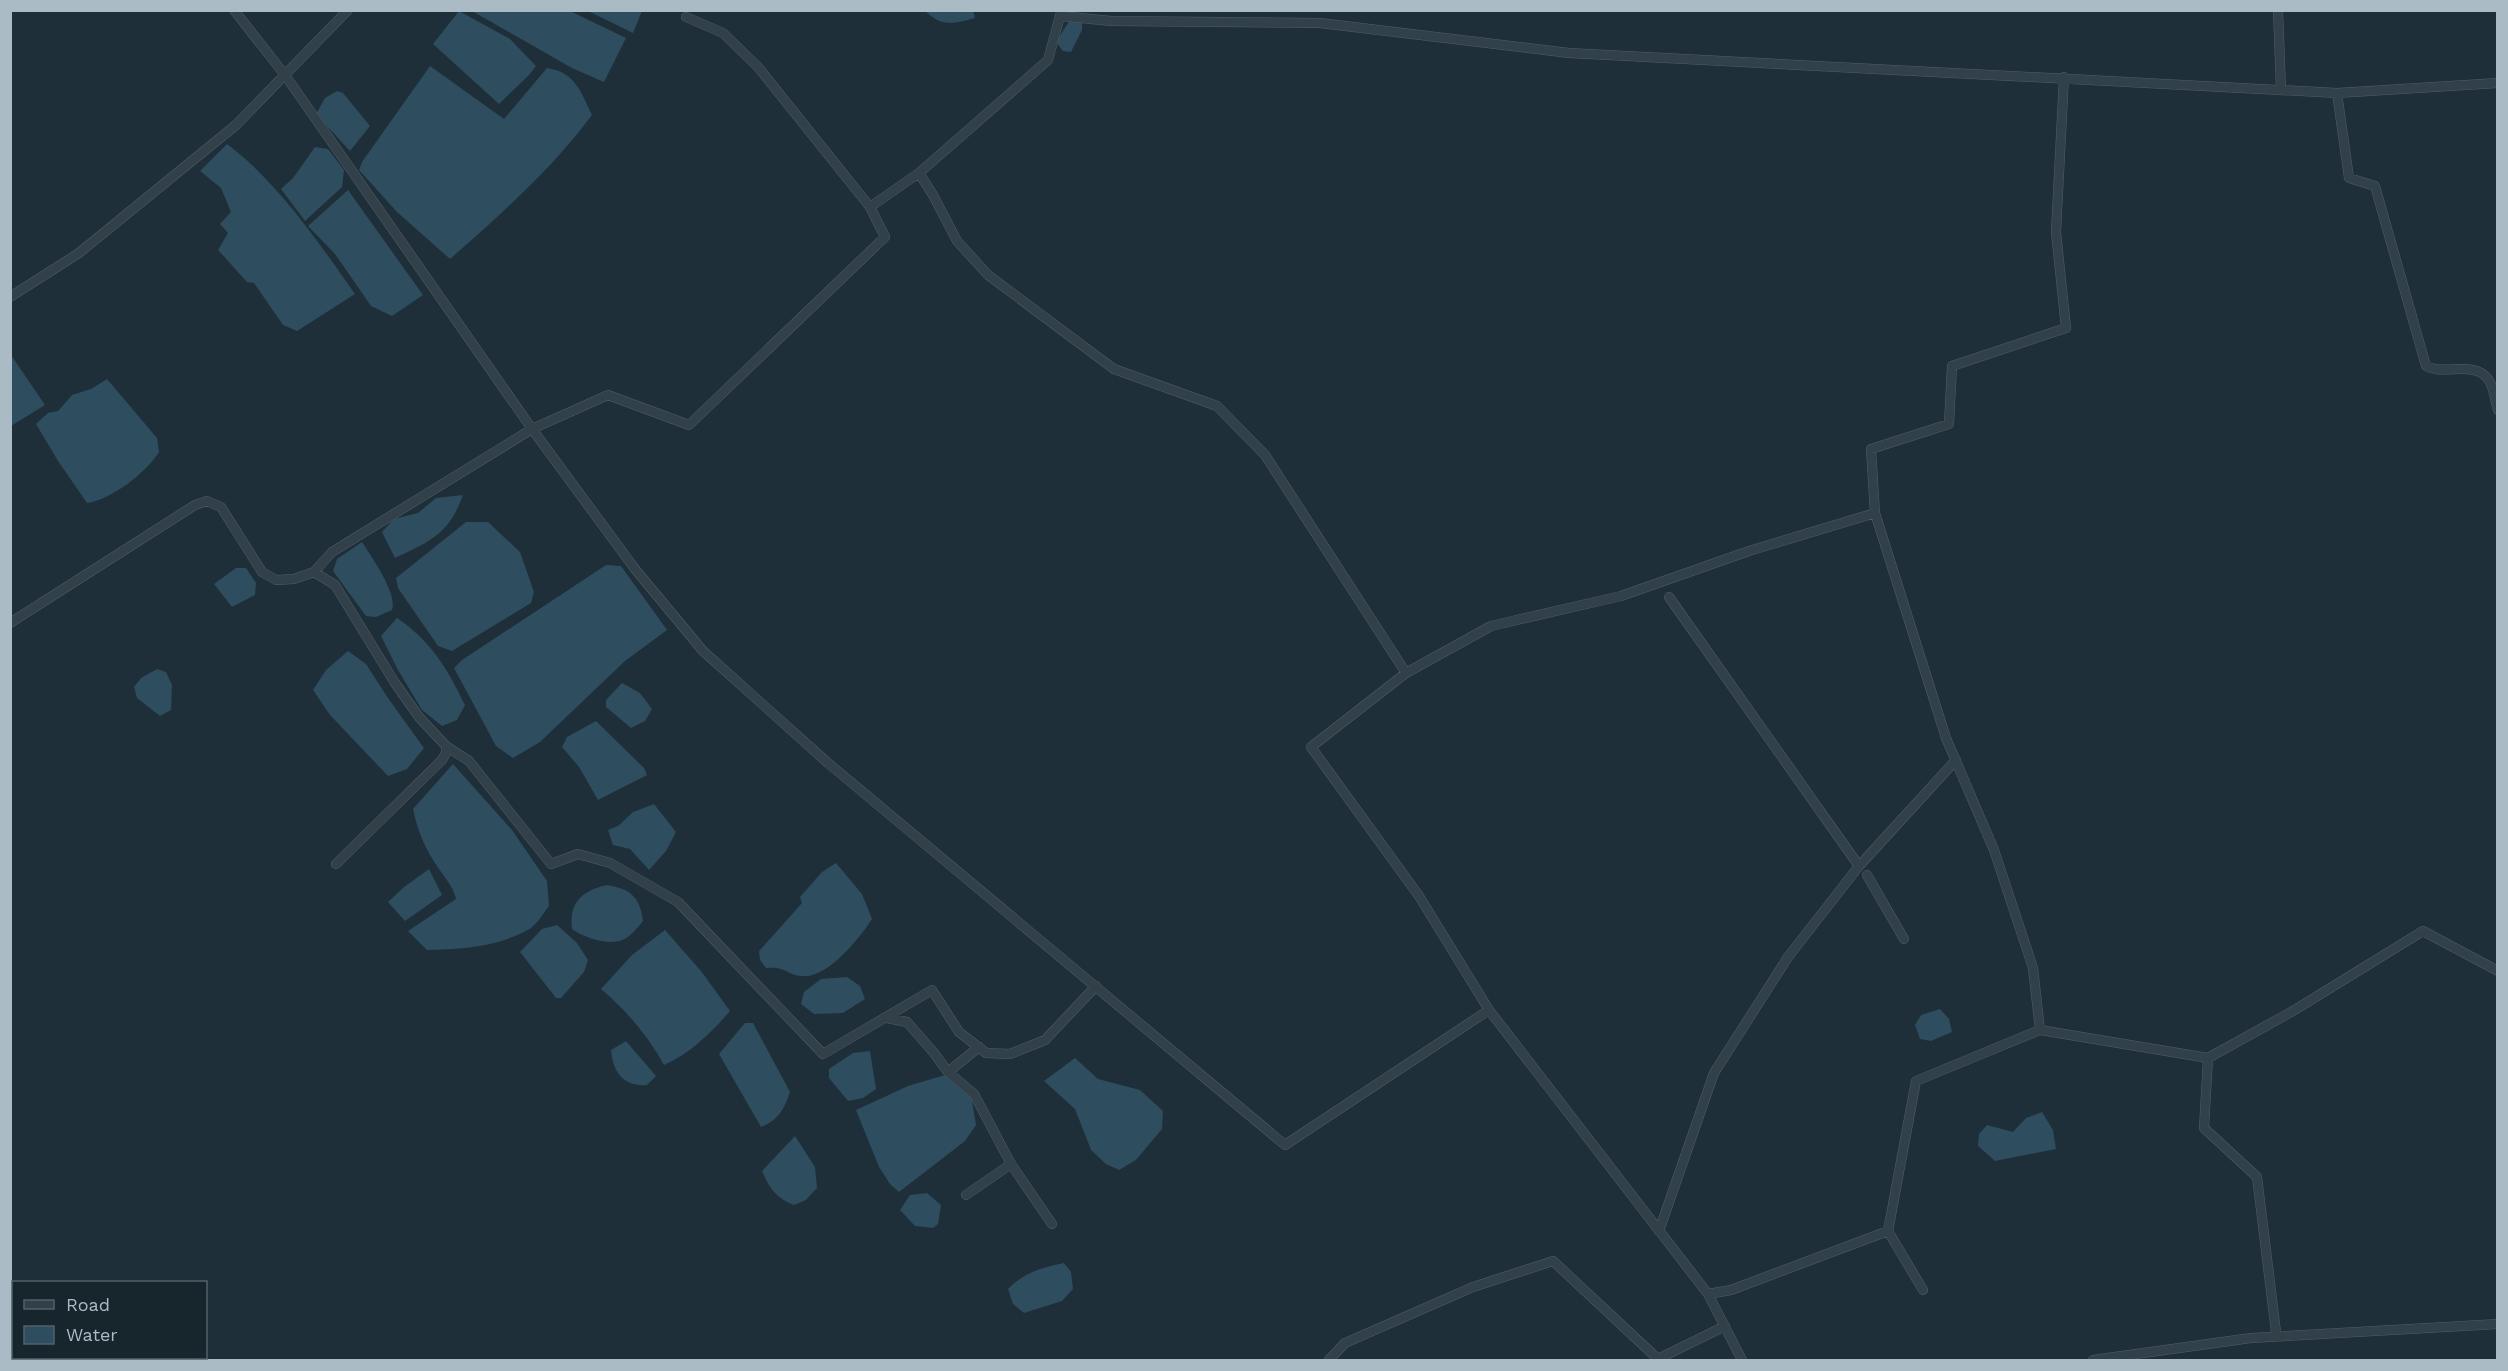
<svg xmlns="http://www.w3.org/2000/svg" width="2508" height="1371" font-family="'Work Sans',sans-serif">
  <style>
    .water { fill: #2e4d5f }
    .lines { fill: none; stroke-linecap: round; stroke-linejoin: round }
    .minor-casing { stroke: #4f5e67; stroke-width: 10 }
    .minor { stroke: #324049; stroke-width: 9 }
  </style>
  <rect width="100%" height="100%" fill="#1e2f39"/>
  <path class="water" d="M459,11L510,39L536,66L529,75L499,104L433,44Z
    M472,11H570L626,38L604,82L572,68Z
    M588,11L642,10V11L633,33Z
    M925,11H973L975,18C953,24 942,27 925,11Z
    M1070,20L1082,22V30L1071,52L1063,51L1056,42Z
    M430,66L504,119L547,68C575,72 581,92 592,115C552,169 500,215 450,259L397,212L359,170L362,162Z
    M337,91L343,93L370,126L350,151L316,114L325,98Z
    M227,144C276,180 320,244 355,294L297,331L283,325L254,283L247,282L218,250L228,233L220,224L231,212L221,188L200,171Z
    M315,147L328,149L344,170L342,187L305,221L281,189L293,178Z
    M348,190L423,295L392,316L371,306L335,254L308,226Z
    M11,355L45,405L11,426Z
    M107,379L157,438L159,452C147,472 111,500 87,503L58,461L36,424L48,413L58,411L72,395L91,389Z
    M463,495C449,534 431,541 395,558L382,532L394,519L418,513L436,498Z
    M466,522H488L520,552L534,592L531,603L452,651L438,646L398,588L396,578Z
    M362,542C371,556 398,594 392,610L376,617L366,616L333,571L337,559Z
    M606,565L621,566L667,630L625,661L540,742L513,758L496,746L454,668L462,660Z
    M236,568H246L256,583L255,595L232,607L214,584Z
    M397,618C431,641 447,668 465,705L457,720L442,726L422,710L398,670L381,636Z
    M348,651L366,664L388,698L424,748L407,769L388,776L330,715L313,690L326,670Z
    M157,669L166,672L172,685L171,710L160,716L137,698L134,687L141,678Z
    M622,683L640,693L652,709L645,721L631,728L606,707V700Z
    M596,721L644,768L647,775L598,800L579,767L562,747L567,737Z
    M453,764L512,830L547,881L549,906C544,912 538,923 531,928C500,947 463,949 427,950L408,931L456,899C453,886 444,877 437,866C425,849 417,829 413,809Z
    M654,804L676,832L666,851L649,870L630,849L613,845L608,830L618,826L633,812Z
    M836,863L862,894L872,919C859,939 827,979 802,976C786,975 787,966 766,968L760,960L759,951L802,903L800,897L822,872Z
    M429,869L442,895L405,921L388,902L404,887Z
    M607,885C630,889 640,896 643,921C637,928 631,937 622,940C607,946 583,937 572,929C569,903 581,891 607,885Z
    M557,925L577,943L588,960L584,972L561,998H556L520,952L542,929Z
    M665,930L701,971L730,1011C711,1033 691,1053 664,1065C648,1036 626,1010 601,989L632,955Z
    M847,977L860,986L865,999L843,1013L814,1014L801,1004L804,992L821,979Z
    M1940,1009L1949,1019L1952,1032L1931,1041L1920,1039L1915,1025L1921,1015Z
    M745,1023H753L790,1092C784,1109 779,1120 761,1127L719,1054Z
    M626,1041L656,1076L647,1085C624,1087 613,1073 611,1050Z
    M870,1051L876,1089L863,1098L848,1101L829,1078V1069L853,1053Z
    M1075,1058L1098,1079L1140,1090L1163,1111L1162,1129L1136,1160L1119,1170L1106,1164L1091,1150L1075,1109L1044,1081Z
    M945,1075L971,1095L976,1125L965,1141L899,1192L890,1184L879,1167L856,1110L908,1086Z
    M2042,1112L2053,1130L2056,1149L1995,1161L1978,1146L1979,1134L1987,1125L2013,1132L2026,1118Z
    M795,1136L815,1167L817,1188L806,1200L794,1205C777,1199 769,1188 762,1171Z
    M927,1193L941,1205L938,1224L933,1228L915,1226L900,1210L910,1195Z
    M1064,1263L1071,1272L1073,1289L1062,1301L1024,1313L1013,1304L1008,1289C1023,1273 1043,1267 1064,1263Z"/>
  <g class="lines">
    <g class="minor-casing">
      <path id="minor" d="M234,10L285,75L532,429L635,569L703,651L828,763L1285,1145L1489,1010
        M2278,10L2281,90
        M1061,16L1111,21L1320,23L1569,53L2337,93L2498,83
        M686,17L723,33L758,67L870,207
        M2337,93L2349,178L2375,186L2426,366C2444,376 2474,360 2488,379C2494,386 2495,402 2498,410
        M919,173L933,195L957,241L988,275L1114,369L1217,406L1265,455L1406,673
        M10,297L79,253L236,125L348,10
        M314,572L332,552L532,429L608,395L689,425L885,237L870,207L919,173L1048,60L1061,12
        M1669,597L1859,866L1956,760
        M10,623L195,505L207,501L221,507L262,572L276,580L294,579L314,572L335,585L395,683L419,717L446,746V753L442,760L336,864
        M446,746L469,761L551,864L578,854L610,863L678,902L823,1054L932,990L959,1032L986,1053L1010,1054L1045,1040L1096,986
        M1867,875L1904,939
        M887,1018L907,1022L934,1053L948,1072L974,1094L1011,1164L1052,1224
        M2040,1030L2208,1058
        M948,1072L979,1047
        M966,1195L1011,1164
        M1659,1231L1714,1073L1788,957L1859,866
        M1888,1231L1923,1290
        M1708,1294L1731,1290L1888,1231L1916,1081L2040,1030L2033,968L1994,850L1946,738L1875,513L1871,449L1949,424L1952,366L2066,328L2056,232L2064,77
        M2276,1332L2257,1177L2204,1128L2208,1058L2293,1011L2423,931L2498,971
        M1329,1360L1345,1343L1473,1287L1553,1261L1658,1359L1725,1326
        M1742,1360L1708,1294L1489,1010L1419,896L1311,747L1406,673L1491,626L1621,596L1749,551L1875,513
        M2093,1360L2251,1338L2498,1324"/>
    </g>
    <use href="#minor" class="minor"/>
  </g>
  <rect width="2508" height="1371" fill="none" stroke="#abbbc6" stroke-width="24"/>
  <rect x="12" y="1281" width="195" height="78" fill="#17252d" stroke="#52616a" stroke-width="1.5"/>
  <rect x="24" y="1300" width="30" height="9" fill="#324049" stroke="#52616a" stroke-width="1.5"/>
  <text x="66" y="1311" font-size="18" fill="#abbbc6">Road</text>
  <rect x="24" y="1326" width="30" height="18" fill="#2e4d5f" stroke="#52616a" stroke-width="1.5"/>
  <text x="66" y="1341" font-size="18" fill="#abbbc6">Water</text>
</svg>
